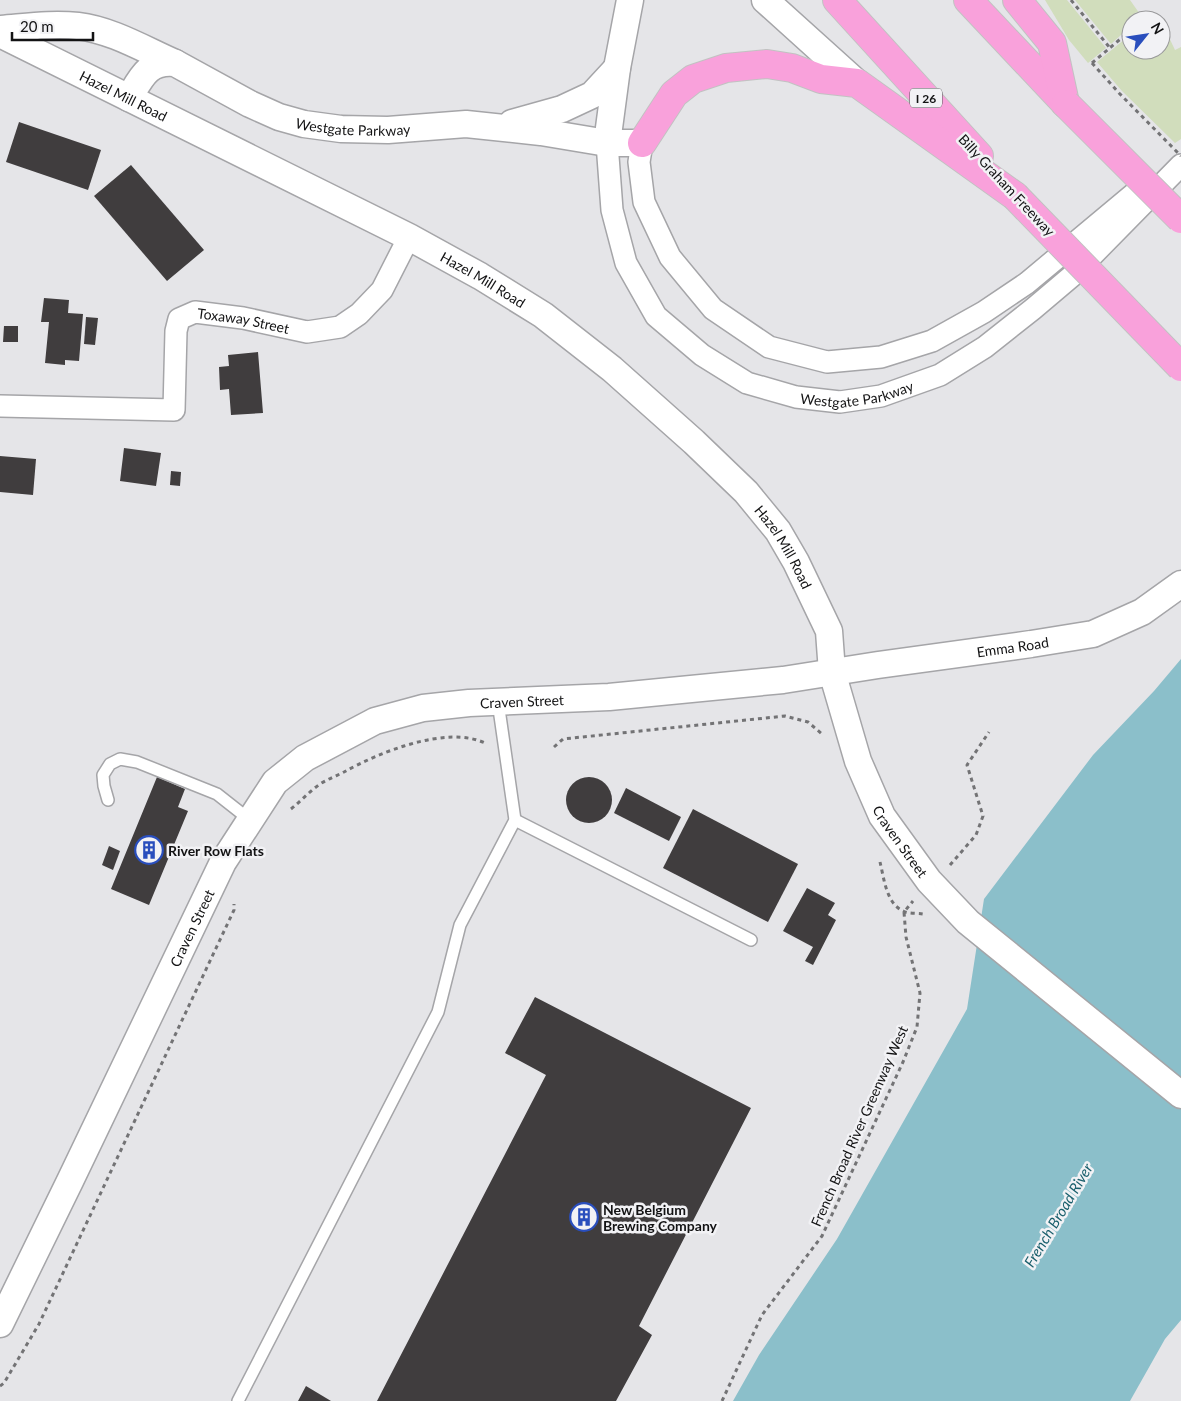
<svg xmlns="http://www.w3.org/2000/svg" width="1181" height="1401" font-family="Lato,sans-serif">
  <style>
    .green { fill: #d1ddbc }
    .water { fill: #8bbfca }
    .building { fill: #403d3e }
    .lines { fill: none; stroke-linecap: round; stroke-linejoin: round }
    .service-casing { stroke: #a5a5a8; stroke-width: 14 }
    .minor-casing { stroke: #a5a5a8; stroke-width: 24 }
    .tertiary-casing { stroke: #a5a5a8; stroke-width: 29 }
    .motorway-casing { stroke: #c2c2c2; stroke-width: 30 }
    .path { stroke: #737375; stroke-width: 3; stroke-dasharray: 4 4; stroke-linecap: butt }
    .service { stroke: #fff; stroke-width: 11 }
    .minor { stroke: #fff; stroke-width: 21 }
    .tertiary { stroke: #fff; stroke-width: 26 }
    .motorway { stroke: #f9a1db; stroke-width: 28 }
    .motorway-bridge-casing { stroke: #c2c2c2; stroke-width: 30; stroke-linecap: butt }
    .path-bridge { stroke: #737375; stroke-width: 3; stroke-dasharray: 4 4; stroke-linecap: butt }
    .motorway-bridge { stroke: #f9a1db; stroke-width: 28 }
    .labels { text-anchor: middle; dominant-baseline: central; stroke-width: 5; stroke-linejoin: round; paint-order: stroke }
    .shield { fill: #f2f2f5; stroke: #565658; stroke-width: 1 }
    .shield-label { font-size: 12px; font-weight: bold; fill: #131314 }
    .street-label { font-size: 14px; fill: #131314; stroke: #f2f2f5 }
    .poi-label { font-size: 14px; font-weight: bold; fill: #131314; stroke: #f2f2f5; text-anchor: start }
    .water-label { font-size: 15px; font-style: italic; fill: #195f6c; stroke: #f2f2f5 }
  </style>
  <rect width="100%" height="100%" fill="#e5e5e8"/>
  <g class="green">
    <path d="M1045 0H1067L1106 48 1088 63 1069 40Z"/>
    <path d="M1075 0H1130L1142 17 1138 20H1131V26L1111 44Z"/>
    <path d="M1165 29 1175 50 1181 47V139L1175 143 1122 91 1097 62 1131 34V50H1161V30Z"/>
  </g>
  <path class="water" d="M1181 659V1320L1165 1339 1130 1401H733L759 1355 837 1239 967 1009 984 899 1093 755 1154 691Z"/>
  <g class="building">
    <path d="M19 122 101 150 88 190 6 162Z"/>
    <path d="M131 165 204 250 167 281 94 196Z"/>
    <path d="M44 298 69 300 68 313 83 314 79 361 65 360V365L45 363 49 322H41Z"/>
    <path d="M86 317 98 318 95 345 84 344Z"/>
    <path d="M4 326H18V342H3Z"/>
    <path d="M258 352 263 413 231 415 229 389 220 390 219 367 229 366 228 355Z"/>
    <path d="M124 448 161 453 156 486 120 481Z"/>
    <path d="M0 456 36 459 33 495 0 492Z"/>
    <path d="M171 471 181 472 180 486 170 485Z"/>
    <circle cx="589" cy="800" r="23"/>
    <path d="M157 777 185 789 178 807 188 811 149 905 111 889Z"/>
    <path d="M626 788 681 817 669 841 614 813Z"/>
    <path d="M693 809 798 864 768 922 663 868Z"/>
    <path d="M109 846 120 851 113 870 102 865Z"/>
    <path d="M807 888 835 903 828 915 836 920 813 965 805 961 813 947 783 931Z"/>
    <path d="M535 997 751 1108 639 1326 652 1335 616 1401H377L546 1075 505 1053Z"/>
    <path d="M306 1386 331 1401H298Z"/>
  </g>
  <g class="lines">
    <defs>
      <g id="service">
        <path d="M108 800 104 786 103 775 110 764 120 759 137 762 217 794 250 820"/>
        <path d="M515 820 751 940"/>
        <path d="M238 1401 438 1012 460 925 515 820 498 702"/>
      </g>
      <g id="minor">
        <path id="s1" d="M607 143 612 210 626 263 656 316 702 355 747 383 796 397 840 402 881 396 940 375 985 347 1033 309 1072 276 1181 165"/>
        <path d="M642 143 639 162 644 202 670 257 713 309 769 347 827 362 881 357 932 341 984 312 1027 283 1142 187"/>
        <path id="s2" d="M0 406 174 410 176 331 179 319 195 312 243 318 307 332 340 327 359 314 382 290 409 237"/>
      </g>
      <g id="tertiary">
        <path d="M765 0 857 83"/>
        <path d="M0 29C26 27 52 23 78 26 112 30 145 50 175 63"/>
        <path id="s3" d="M0 34 409 237 480 276 543 315 612 369 694 442 746 492 778 531 796 562 829 631 832 672 858 761 882 816 929 881 968 922 1181 1095"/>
        <path id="s4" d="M129 98C141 78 148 60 175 63L250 104 279 117 304 124 341 129 388 130 466 124 541 132 607 143H642"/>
        <path d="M512 123 562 109 592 95 617 68"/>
        <path d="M607 143 617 68 630 0"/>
        <path id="s5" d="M0 1324 70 1181 223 862 275 782 305 758 375 721 423 708 469 703 609 697 783 680 878 665 1031 644 1093 634 1142 612 1181 584"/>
      </g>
      <g id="motorway">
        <path d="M837 0 979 156"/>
        <path d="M968 0 1066 104"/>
        <path d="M1017 0 1052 43 1065 103"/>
        <path d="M642 143 674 94 693 79 726 68 767 64 792 68 821 79 857 83 1015 196"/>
      </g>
    </defs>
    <use href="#service" class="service-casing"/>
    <use href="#minor" class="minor-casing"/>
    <use href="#tertiary" class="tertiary-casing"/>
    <use href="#motorway" class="motorway-casing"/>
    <g class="path">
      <path d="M1071 0 1110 48"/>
      <path d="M1144 20 1151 15"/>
      <path d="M1092 63 1131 30"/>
      <path d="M554 747 563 739 785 716 808 722 822 734"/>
      <path d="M291 809C301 801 310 791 320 784 328 779 336 776 344 772 380 752 446 725 485 743"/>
      <path d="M880 862C884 878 886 903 903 911 908 914 917 913 923 914"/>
      <path d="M950 865 976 835 983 816 967 765 989 732"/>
      <path d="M0 1386 4 1383 39 1324 234 910V904"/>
      <path d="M722 1401 762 1315 822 1236 903 1062 917 1027 920 993 906 937 904 912 913 901"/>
    </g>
    <use href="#service" class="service"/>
    <use href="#minor" class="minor"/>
    <use href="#tertiary" class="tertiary"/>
    <use href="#motorway" class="motorway"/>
    <defs>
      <g id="motorway-bridge">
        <path d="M1066 104 1181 219"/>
        <path d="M1015 196 1181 367"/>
      </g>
    </defs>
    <use href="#motorway-bridge" class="motorway-bridge-casing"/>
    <path class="path-bridge" d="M1092 63 1119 93 1181 156"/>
    <use href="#motorway-bridge" class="motorway-bridge"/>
  </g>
  <defs>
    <symbol id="building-ring" viewBox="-11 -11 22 22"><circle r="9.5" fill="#f2f2f5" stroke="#294ebd" stroke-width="1.5"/><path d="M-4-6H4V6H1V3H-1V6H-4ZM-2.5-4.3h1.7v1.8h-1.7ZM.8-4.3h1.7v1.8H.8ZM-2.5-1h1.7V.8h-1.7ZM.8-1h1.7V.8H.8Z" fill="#294ebd"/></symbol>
  </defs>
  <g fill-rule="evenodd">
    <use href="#building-ring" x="133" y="834" width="32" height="32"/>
    <use href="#building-ring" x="568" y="1201" width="32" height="32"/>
  </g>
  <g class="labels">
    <rect class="shield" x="910" y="88.5" width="32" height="19" rx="4"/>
    <g class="shield-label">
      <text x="926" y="98">I 26</text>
    </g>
    <g class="street-label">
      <text stroke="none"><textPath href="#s3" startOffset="138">Hazel Mill Road</textPath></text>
      <text stroke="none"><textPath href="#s4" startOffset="255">Westgate Parkway</textPath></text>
      <text transform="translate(1007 185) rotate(47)">Billy Graham Freeway</text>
      <text stroke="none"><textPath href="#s3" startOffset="542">Hazel Mill Road</textPath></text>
      <text stroke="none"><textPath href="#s2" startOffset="332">Toxaway Street</textPath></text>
      <text stroke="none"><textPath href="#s1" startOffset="409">Westgate Parkway</textPath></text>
      <text stroke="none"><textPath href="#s3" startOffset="948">Hazel Mill Road</textPath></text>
      <text stroke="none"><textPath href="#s5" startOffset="1369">Emma Road</textPath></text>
      <text stroke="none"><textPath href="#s5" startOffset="875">Craven Street</textPath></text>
      <text stroke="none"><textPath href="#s3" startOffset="1269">Craven Street</textPath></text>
      <text stroke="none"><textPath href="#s5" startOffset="440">Craven Street</textPath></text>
      <text transform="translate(859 1126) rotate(-66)">French Broad River Greenway West</text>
    </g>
    <g class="poi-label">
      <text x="168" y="850">River Row Flats</text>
      <text x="603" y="1209">New Belgium<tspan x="603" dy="16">Brewing Company</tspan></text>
    </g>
    <g class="water-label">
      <text transform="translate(1058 1215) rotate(-59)">French Broad River</text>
    </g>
  </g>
  <g transform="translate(1146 35) rotate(60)"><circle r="24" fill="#f2f2f5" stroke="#99999b"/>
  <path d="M0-4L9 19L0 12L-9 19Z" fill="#294ebd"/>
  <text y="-8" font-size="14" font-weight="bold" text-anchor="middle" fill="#131314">N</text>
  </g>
  <path d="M12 32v8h81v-8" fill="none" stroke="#131314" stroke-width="2.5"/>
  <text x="20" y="32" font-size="15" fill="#131314" stroke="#f2f2f5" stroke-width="4" paint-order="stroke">20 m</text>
</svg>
